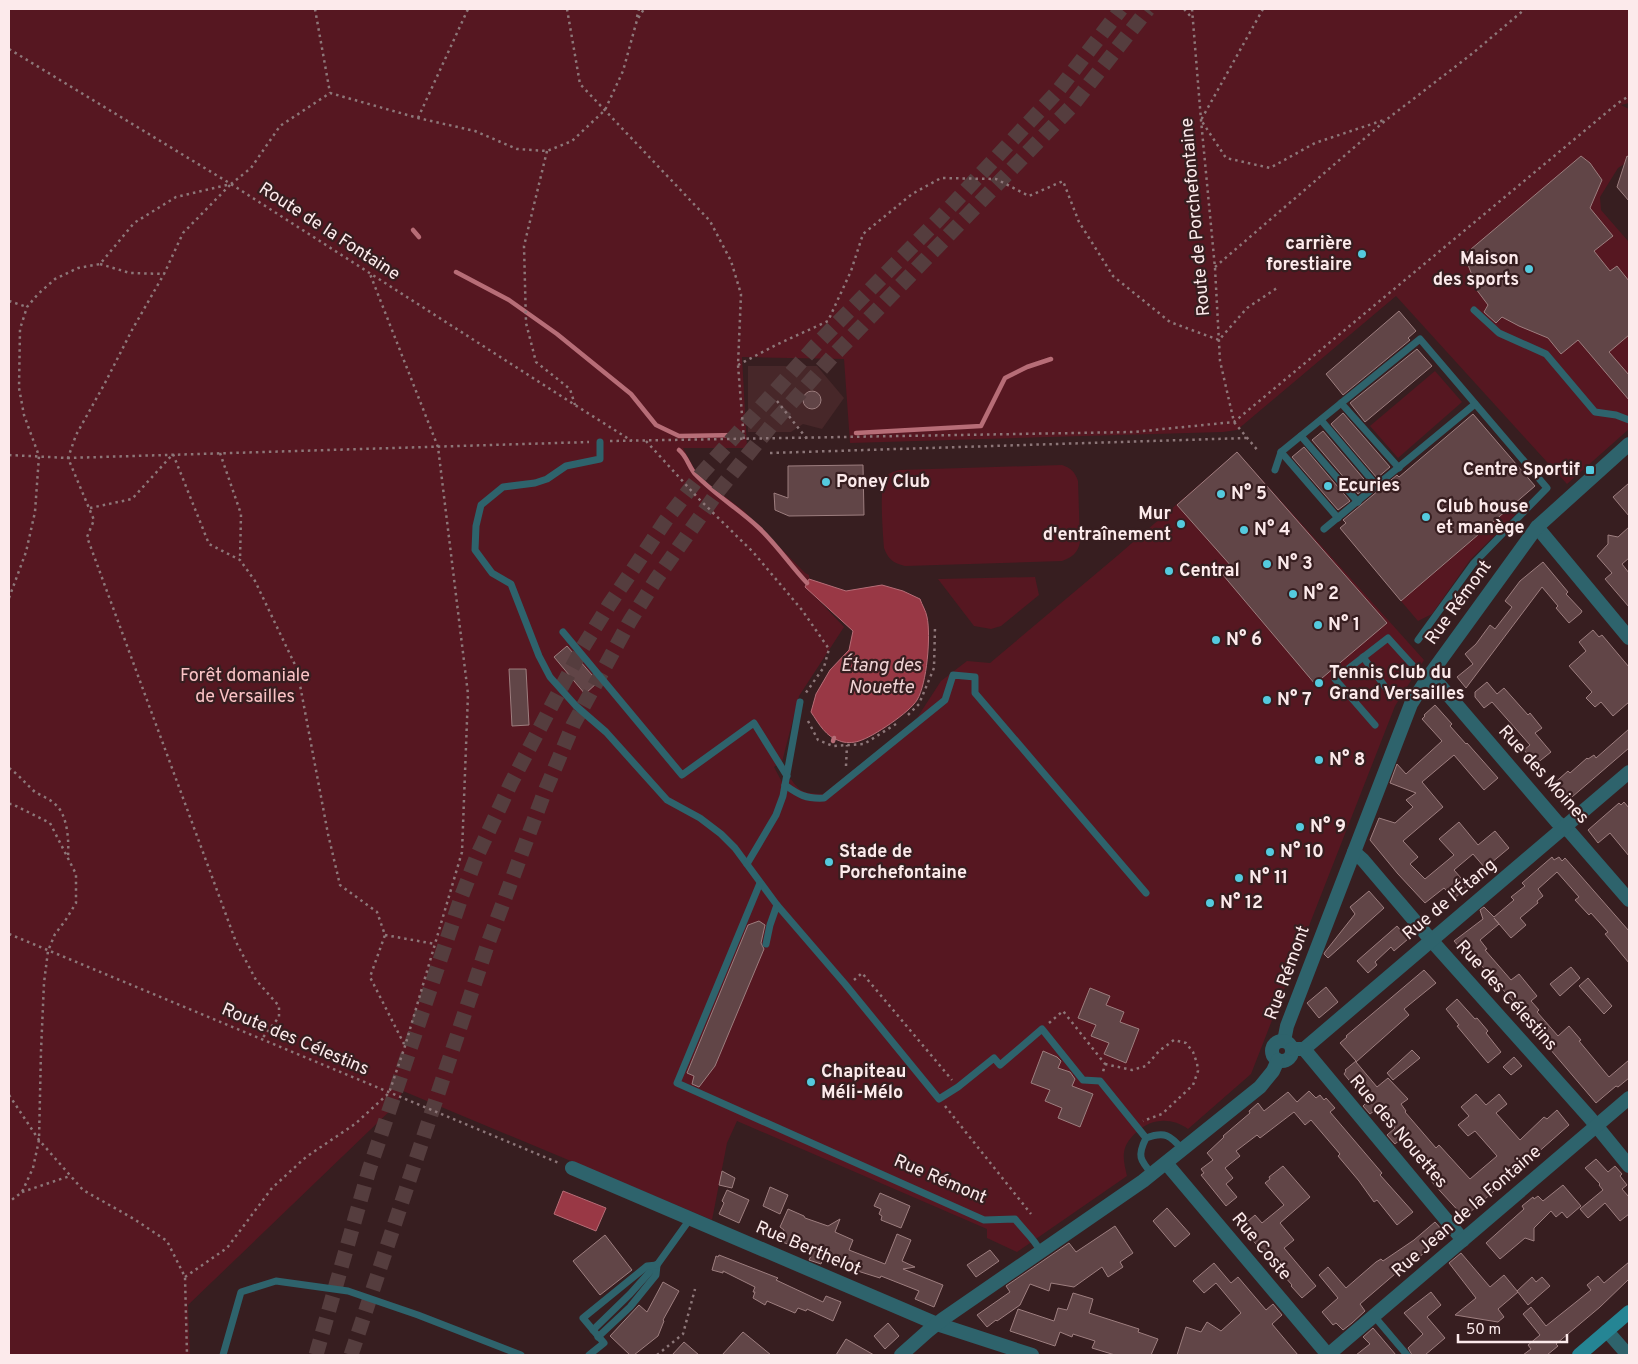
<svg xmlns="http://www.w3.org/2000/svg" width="1638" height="1364" font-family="Overpass,sans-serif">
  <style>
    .built { fill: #472729 }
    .green { fill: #561721 }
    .water { fill: #993845; stroke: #b76d77 }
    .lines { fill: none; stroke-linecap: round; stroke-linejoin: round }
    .stream { stroke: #b76d77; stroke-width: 4.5 }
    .building { fill: #614547; stroke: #9d7e7f }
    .motorway-tunnel { stroke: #553d3e; stroke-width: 15; stroke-dasharray: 15 8; stroke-linecap: butt }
    .path { stroke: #8d7779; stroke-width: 2.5; stroke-dasharray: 2.5 4; stroke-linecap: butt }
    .service { stroke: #2e636c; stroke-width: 7 }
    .minor { stroke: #2e636c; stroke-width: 14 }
    .secondary { stroke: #258594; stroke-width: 14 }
    .poi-dot { fill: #54cade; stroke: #371e20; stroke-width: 2 }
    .labels { text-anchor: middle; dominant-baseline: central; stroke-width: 4.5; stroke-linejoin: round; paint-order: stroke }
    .street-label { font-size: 18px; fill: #fceaeb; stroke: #371e20 }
    .poi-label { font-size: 18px; font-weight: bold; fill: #fceaeb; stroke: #371e20; text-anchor: start }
    .park-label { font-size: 18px; fill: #fac3c5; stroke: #371e20 }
    .water-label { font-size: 19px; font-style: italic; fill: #efd3d4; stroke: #371e20 }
  </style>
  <rect width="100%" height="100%" fill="#371e20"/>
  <path class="built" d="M748 366H817L844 398 822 429 803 424 791 432H748Z"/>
  <g class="green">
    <path d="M9 9H1629V103L1621 105 1629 109V161L1618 168 1600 197 1601 210 1628 241H1629V429L1567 484 1396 296 1237 430 1223 432 850 443 844 359 742 357 747 448H683L699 477 744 511 805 573 809 575V579L806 587 844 627 799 696 782 762 774 767 783 784 791 779C801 794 806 793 823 794L915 721 941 681 967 661 990 663 1117 556 1237 452 1424 660 1395 706 1251 1074 1188 1129C1172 1117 1151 1118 1137 1132 1132 1136 1127 1142 1125 1148 1122 1157 1125 1167 1127 1176L1017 1252 987 1238V1229L737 1121 727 1143 712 1220 403 1091 395 1106 188 1305 190 1355H9Z"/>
    <path d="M1435 371 1462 402 1398 458 1370 426Z"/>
    <path d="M1062 465C1071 468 1075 472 1078 481L1080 542C1078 553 1072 557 1062 561L905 566C893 563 888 559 884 548 883 534 879 487 885 478 888 473 893 472 899 470Z"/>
    <path d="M1512 506 1518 512 1470 560 1432 614 1418 621 1401 601Z"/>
    <path d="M1035 577 1039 595 1001 626 991 629 974 626 938 579Z"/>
  </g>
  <g class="water">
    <path d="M809 579 846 591 882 585 903 591 920 599C922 605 926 611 927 617 931 635 927 684 917 700 910 712 873 737 859 741 854 743 844 743 840 741 826 737 819 724 811 712L816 694 830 670 849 650 853 631 805 587Z"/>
    <path d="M563 1191 606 1208 596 1231 554 1214Z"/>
  </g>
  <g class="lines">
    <g class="stream">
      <path d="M413 230 419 237"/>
      <path d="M456 272 509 300 557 334 631 394 656 425 679 436 738 435"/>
      <path d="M856 433 981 426 1005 378 1027 367 1051 359"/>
      <path d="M679 450C687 456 689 468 696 475 715 495 739 509 759 528 777 545 790 565 807 583"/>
      <path d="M833 741 834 738"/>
    </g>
  </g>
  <g class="building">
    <path d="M1581 156 1590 163 1602 180 1590 208 1613 236 1594 251 1610 271 1617 266 1629 281V335L1609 352 1629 375V400L1578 340 1561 354 1548 338 1519 326 1502 317 1496 323 1484 312 1488 305 1476 289V285L1464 255Z"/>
    <path d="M1627 156 1629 157V201L1617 187Z"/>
    <path d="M1399 311 1416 331 1408 338 1410 340 1343 395 1326 374Z"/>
    <path d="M1417 349 1432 366 1365 422 1350 403Z"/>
    <circle cx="812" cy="400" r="9"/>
    <path d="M1343 413 1390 467 1377 478 1331 424Z"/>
    <path d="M1473 414 1535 486 1401 601 1340 528 1346 523 1343 520 1397 475 1399 477Z"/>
    <path d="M1323 431 1369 485 1358 494 1312 440Z"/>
    <path d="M1304 447 1350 501 1338 510 1292 457Z"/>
    <path d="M1237 452 1387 623 1315 684 1223 575 1232 567 1177 505Z"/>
    <path d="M863 465 864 515 789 516 775 510 774 493 788 498V466Z"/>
    <path d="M1629 483V516L1613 497Z"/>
    <path d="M1629 527V558L1622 564 1629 573V607L1605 579 1612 573 1597 556 1608 544V535L1618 537Z"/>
    <path d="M1543 562 1568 592 1566 594 1582 611 1581 613 1569 623 1556 608 1558 606 1542 587 1466 688 1457 677 1473 664 1465 654 1476 644 1490 625 1495 629 1512 607 1505 601 1520 581Z"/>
    <path d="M1593 630 1599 637 1602 635 1629 667V702L1613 716 1601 702 1595 707 1586 698 1592 692 1569 666 1586 651 1579 642Z"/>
    <path d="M567 646 598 682 585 694 554 657Z"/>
    <path d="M509 669H526L529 725 512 726Z"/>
    <path d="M1487 682 1497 694 1504 688 1528 715 1530 713 1542 728 1535 733 1551 752 1536 764 1524 750 1530 745 1492 702 1484 708 1475 697V692Z"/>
    <path d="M1435 705 1452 724 1450 726 1466 744 1467 743 1498 778 1484 790 1454 755 1422 782 1443 807 1403 841 1418 857 1410 864 1425 879 1454 855 1439 839 1459 822 1478 845 1495 831 1509 848 1485 868 1473 854 1454 870 1468 886 1454 899 1444 888 1425 903 1398 874 1370 840 1379 818 1395 823 1413 807 1406 800 1416 793 1390 783 1397 764 1406 774 1442 741 1422 719 1425 716 1424 715Z"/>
    <path d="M1629 729V748L1565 803 1551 786 1568 771 1570 773 1587 758 1588 759 1594 755 1596 758Z"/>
    <path d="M1624 802 1629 808V856L1610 833 1598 843 1588 830 1619 803 1621 805Z"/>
    <path d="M1552 857 1554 860 1559 857 1562 861 1565 858 1629 931V963L1605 934 1608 932 1591 913 1589 915 1575 900 1579 897 1557 872 1538 889 1543 896 1537 901 1538 903 1520 918 1526 925 1511 938 1494 918 1499 924 1480 940 1487 949 1485 950 1511 980 1519 974 1537 996 1531 1001 1539 1010 1537 1012 1558 1036 1569 1026 1581 1040 1579 1041 1609 1077 1629 1060V1078L1618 1087 1616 1086 1596 1103 1544 1042 1542 1043 1532 1031 1533 1030 1516 1010 1519 1008 1498 984 1494 988 1483 975 1487 972 1470 952 1466 955 1454 941 1483 919 1480 910 1484 907 1494 917 1514 900 1511 897 1525 886 1522 883Z"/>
    <path d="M1369 891 1384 908 1328 958 1324 954 1325 952 1355 914 1350 907Z"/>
    <path d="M759 921 765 925 761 943 764 949 715 1066 699 1087 692 1084 694 1076 687 1073 748 925Z"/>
    <path d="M1397 926 1408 939 1394 951 1391 947 1375 962 1377 965 1368 973 1357 961Z"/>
    <path d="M1571 967 1580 978 1560 996 1550 984Z"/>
    <path d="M1424 970 1436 983 1404 1009 1409 1015 1356 1062 1377 1087 1388 1078 1408 1099 1401 1104 1406 1111 1405 1112 1436 1148 1439 1145 1470 1179 1497 1156 1475 1131 1468 1136 1458 1125 1469 1116 1461 1107 1476 1094 1486 1105 1499 1094 1507 1104 1496 1113 1520 1140 1544 1117 1547 1119 1557 1110 1569 1125 1468 1214 1467 1213 1463 1216 1431 1181 1435 1178 1412 1150 1411 1151 1401 1139 1395 1144 1387 1135 1395 1128 1378 1108 1370 1114 1363 1106 1367 1102 1344 1074 1346 1071 1345 1070 1356 1061 1340 1043 1347 1037 1346 1036Z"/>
    <path d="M1588 978 1612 1006 1604 1014 1579 986Z"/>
    <path d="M1326 987 1338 1002 1319 1018 1307 1003Z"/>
    <path d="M1090 988 1110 996 1106 1005 1124 1012 1120 1022 1139 1029 1126 1063 1104 1054 1109 1043 1091 1036 1096 1025 1078 1018Z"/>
    <path d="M1457 999 1475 1019 1477 1018 1488 1031 1486 1033 1501 1052 1488 1063 1457 1026 1459 1025 1446 1009Z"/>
    <path d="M1412 1050 1420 1058 1393 1080 1387 1073Z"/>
    <path d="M1043 1051 1057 1057 1061 1061 1058 1068 1070 1072 1075 1079 1072 1086 1093 1094 1080 1127 1058 1118 1062 1108 1045 1101 1050 1090 1031 1083Z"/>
    <path d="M1514 1057 1522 1066 1511 1075 1503 1067Z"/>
    <path d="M1309 1091 1316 1098 1320 1095 1324 1100 1326 1098 1335 1108 1330 1112 1382 1173 1380 1175 1413 1212 1397 1225 1377 1200 1374 1202 1359 1181 1338 1156 1340 1154 1311 1120 1305 1125 1294 1112 1260 1138 1257 1135 1236 1151 1240 1156 1225 1168 1233 1178 1226 1184 1237 1197 1226 1206 1201 1175 1204 1173 1201 1169 1213 1160 1207 1153 1224 1137 1223 1136 1250 1113 1249 1111 1258 1103 1264 1111 1288 1092 1297 1102Z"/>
    <path d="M1596 1159 1608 1172 1615 1166 1622 1174 1620 1176 1627 1185 1622 1189 1629 1197V1214L1620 1221 1605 1203 1588 1218 1580 1209 1603 1190 1599 1185 1600 1184 1585 1168Z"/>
    <path d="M1283 1166 1310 1197 1280 1223 1294 1240 1284 1248 1316 1286 1302 1298 1291 1286 1292 1285 1241 1227 1255 1215 1262 1223 1284 1205 1265 1183 1270 1179 1269 1177Z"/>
    <path d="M722 1171 735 1178 732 1188 719 1185Z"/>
    <path d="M1563 1185 1581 1206 1567 1218 1562 1212 1556 1217 1551 1211 1534 1228V1241L1525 1238 1500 1259 1486 1243 1524 1209 1522 1206 1533 1197 1534 1199 1538 1196 1543 1201Z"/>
    <path d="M770 1187 788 1195 780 1214 763 1206Z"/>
    <path d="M727 1190 749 1200 739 1223 719 1214 724 1203 722 1201Z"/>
    <path d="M880 1193 910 1206 901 1228 881 1220 882 1216 879 1214 881 1209 874 1206Z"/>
    <path d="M1167 1208 1190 1234 1175 1247 1153 1221Z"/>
    <path d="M788 1209 804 1216 805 1218 828 1226 840 1219 835 1232 853 1240 849 1250 885 1264 897 1234 911 1240 902 1261 915 1267 903 1269 943 1285 934 1307 915 1299 919 1291 881 1276 880 1278 835 1264 823 1258 821 1264 809 1260 812 1254 780 1241 784 1230 780 1227Z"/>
    <path d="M1435 1222 1444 1232 1434 1240 1436 1243 1418 1258 1416 1256 1360 1304 1365 1311 1352 1323 1343 1330 1336 1323 1333 1325 1322 1312 1338 1298 1319 1275 1328 1267 1346 1288 1376 1262 1381 1259 1383 1261 1414 1240Z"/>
    <path d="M1115 1226 1133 1253 1120 1262 1123 1267 1108 1277 1102 1267 1074 1287 1051 1283 1049 1291 1030 1284 1020 1305 997 1321 996 1320 987 1327 977 1315 1010 1292 1006 1286 1069 1243 1076 1252Z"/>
    <path d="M605 1235 632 1270 600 1295 573 1261Z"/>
    <path d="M990 1250 999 1261 976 1277 967 1265Z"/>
    <path d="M1461 1253 1490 1287 1504 1275 1518 1292 1498 1309 1504 1317 1498 1322 1455 1315 1476 1298 1449 1263Z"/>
    <path d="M719 1255 778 1278 776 1280 823 1302 826 1296 841 1302 833 1321 807 1309 806 1311 798 1308 795 1313 767 1301 765 1305 753 1298 755 1292H753L755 1287 723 1271V1273L712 1270 716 1256 718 1257Z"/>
    <path d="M1629 1262V1279L1600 1307 1556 1344 1558 1346 1547 1355H1523L1531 1349 1528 1345 1540 1335 1523 1314 1531 1307 1546 1326 1591 1290 1587 1285 1598 1276 1604 1283Z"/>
    <path d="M1214 1263 1231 1283 1238 1277 1266 1310 1273 1304 1282 1315 1272 1324 1298 1355H1177L1186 1327 1201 1332 1207 1322 1221 1331 1241 1313 1216 1283 1204 1293 1193 1281Z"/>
    <path d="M1532 1277 1536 1282 1542 1277 1550 1286 1528 1305 1517 1291Z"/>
    <path d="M663 1282 679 1291 663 1320 664 1321 658 1336 634 1355H630L610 1336 639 1305 647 1312Z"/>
    <path d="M1431 1292 1441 1305 1427 1317 1445 1338 1425 1355H1412L1408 1348 1423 1334 1404 1313Z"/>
    <path d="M1073 1293 1093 1299 1089 1313 1139 1329 1138 1332 1158 1339 1151 1355H1115L1092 1348 1095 1341 1073 1334 1072 1337 1060 1332 1055 1346 1010 1331 1018 1309 1054 1321 1058 1308 1067 1310Z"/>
    <path d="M888 1323 899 1336 885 1349 874 1336Z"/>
    <path d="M1373 1328 1396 1355H1356L1370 1344 1363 1337Z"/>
    <path d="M743 1332 771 1355H722Z"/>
    <path d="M846 1339 874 1355H836Z"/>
    <path d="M684 1342 699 1355H672Z"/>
  </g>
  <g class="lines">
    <g class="motorway-tunnel">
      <path d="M316 1355 369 1170 462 895 477 856 511 783 553 703 583 647 609 605 666 520 703 472 815 346 938 220 1057 92 1121 9"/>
      <path d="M351 1355 487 946 543 796 573 725 630 621 657 578 719 490 775 421 832 357 1071 107 1148 9"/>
    </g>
    <g class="path">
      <path d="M315 9 330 93"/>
      <path d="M567 9 580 84 710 221 731 261 741 294 738 365 744 440"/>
      <path d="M1184 9 1192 18"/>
      <path d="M1192 9 1201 120 1215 268 1220 361 1234 422 1259 452"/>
      <path d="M1263 9 1201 120 1226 158 1270 168 1315 143 1384 120"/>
      <path d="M637 17 639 9"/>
      <path d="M9 49 231 184 575 405 632 441"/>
      <path d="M418 118 468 9"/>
      <path d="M547 151 524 246 526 323 536 362 570 389 575 405"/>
      <path d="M230 185 183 233 164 274 132 330 105 383 76 435 68 458 94 520 87 537 236 942 256 980 279 1006V1017L261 1040"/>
      <path d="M100 264 130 273 164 274"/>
      <path d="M1215 267 1386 120 1473 53 1525 9"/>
      <path d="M9 301 27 307"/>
      <path d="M738 365 776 345 828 321 851 271 863 234 912 194 941 178 996 179 1029 196 1063 181 1079 222 1113 276 1170 322 1219 340 1247 308 1277 288"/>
      <path d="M777 401 807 439"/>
      <path d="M610 441 1133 432 1234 422 1618 103 1629 96"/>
      <path d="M646 441 698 498 753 552 802 610 829 649 824 667 805 694"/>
      <path d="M220 453 241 514 240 560"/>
      <path d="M770 453 1247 438"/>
      <path d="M9 455 68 458 589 442"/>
      <path d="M90 508 132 499 173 454 209 544 240 560 255 581 297 669 328 834 340 885 377 912 385 935 370 977 404 1044"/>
      <path d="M9 598 26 552 35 512 39 456 24 415 19 388 20 329 27 307 38 294 55 279 78 268 100 264 134 223 176 197 231 184 251 168 280 126 330 93 418 118 475 131 517 149 547 151 572 141 605 110 623 71 637 20 644 9"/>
      <path d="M908 715 919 704 934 668 935 627"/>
      <path d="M808 721 818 740 833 746 864 744 896 724"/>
      <path d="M846 766 847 745"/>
      <path d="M9 768C19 775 26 784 35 792 42 796 50 799 56 805 68 816 69 842 68 857"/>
      <path d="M9 804H12L50 823 76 874V903L65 921 55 934 48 951 44 983 41 1051 39 1140 33 1168 22 1192 9 1202"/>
      <path d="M9 934 559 1163"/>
      <path d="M385 935 435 944"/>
      <path d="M854 980 862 973 952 1080"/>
      <path d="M1049 1023 1063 1011 1105 1064 1103 1072"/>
      <path d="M1105 1064 1132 1070 1146 1066 1159 1051 1174 1040 1186 1043 1193 1052 1197 1063 1198 1071 1193 1085 1162 1114 1143 1121"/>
      <path d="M9 1095 39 1140 83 1190 134 1219 167 1241 185 1277 187 1355"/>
      <path d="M945 1106 1031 1214"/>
      <path d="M22 1192 70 1176"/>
      <path d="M185 1277 227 1248 272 1188 306 1157 355 1124 389 1093 405 1046 462 852 468 694 438 447 370 274"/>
      <path d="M657 1355 683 1334 695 1289"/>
    </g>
    <g class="service">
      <path d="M1474 310 1499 333 1546 354 1595 412 1616 415 1629 420"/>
      <path d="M1341 403 1399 468"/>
      <path d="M1321 420 1377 486"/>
      <path d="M1301 436 1358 502"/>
      <path d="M600 442V459L566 466 547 479 535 483 503 487 481 505 476 526 475 550 492 573 511 584 539 656 550 677 576 706 606 732 667 800 700 818 721 834 735 848 777 905"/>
      <path d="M1281 452 1338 518"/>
      <path d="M1275 470 1281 452 1420 339 1547 488 1473 564 1418 640"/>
      <path d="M1324 529 1475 404"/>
      <path d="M563 632 682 775 754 723 787 776"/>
      <path d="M1363 657 1392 696"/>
      <path d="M1375 725 1335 679 1388 638 1426 680"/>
      <path d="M785 785C799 795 806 799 824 798L945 700 953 675 975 677V693L1146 893"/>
      <path d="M747 864 776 815 783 796 800 702"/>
      <path d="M760 883 677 1083 984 1220 1015 1219C1025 1232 1033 1237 1041 1252"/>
      <path d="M766 944 770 925 777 905 845 984 939 1099 958 1087 994 1058 1000 1065 1042 1029 1083 1080 1100 1081 1146 1138"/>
      <path d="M1152 1174C1140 1160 1137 1156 1146 1138 1165 1131 1170 1135 1183 1150"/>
      <path d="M1374 1316 1407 1355"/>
      <path d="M593 1330 630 1294 656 1265"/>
      <path d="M598 1337 630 1307 656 1275 657 1265 690 1219"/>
      <path d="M223 1355 241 1292 276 1281 348 1291 418 1315 521 1355"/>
      <path d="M589 1355 604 1343 583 1318 647 1266 657 1265"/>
    </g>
    <g class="minor">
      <path d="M1537 527 1629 638"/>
      <path d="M1429 676 1438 683 1557 822 1570 832 1629 900"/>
      <path d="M1354 852 1363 860 1431 940 1590 1118 1629 1166"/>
      <path d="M1284 1041 1287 1026 1411 704 1429 676 1537 527 1629 444"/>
      <circle cx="1282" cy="1051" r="10"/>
      <path d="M1292 1049H1304L1629 772"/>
      <path d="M1304 1049 1463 1240"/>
      <path d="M1166 1163 1328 1355"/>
      <path d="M572 1168 937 1324 1032 1355"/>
      <path d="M1607 1331 1628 1355"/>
      <path d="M901 1355 928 1331 943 1319 1143 1181 1260 1087 1273 1071 1278 1060"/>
      <path d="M1328 1355 1629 1098"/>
    </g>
    <path class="secondary" d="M1579 1355 1629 1312"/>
  </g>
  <g class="poi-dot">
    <circle cx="1362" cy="254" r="5"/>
    <circle cx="1529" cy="269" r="5"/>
    <rect x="1585" y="465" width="10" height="10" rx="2.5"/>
    <circle cx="826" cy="482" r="5"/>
    <circle cx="1328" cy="486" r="5"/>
    <circle cx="1221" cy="494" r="5"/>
    <circle cx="1426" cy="517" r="5"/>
    <circle cx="1181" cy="524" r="5"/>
    <circle cx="1244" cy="530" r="5"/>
    <circle cx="1267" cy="564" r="5"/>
    <circle cx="1169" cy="571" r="5"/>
    <circle cx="1293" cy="594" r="5"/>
    <circle cx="1318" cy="625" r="5"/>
    <circle cx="1216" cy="640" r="5"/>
    <circle cx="1319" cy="683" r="5"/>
    <circle cx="1267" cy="700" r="5"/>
    <circle cx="1319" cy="760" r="5"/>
    <circle cx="1300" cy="827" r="5"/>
    <circle cx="1270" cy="852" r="5"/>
    <circle cx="829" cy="862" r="5"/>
    <circle cx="1239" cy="878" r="5"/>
    <circle cx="1210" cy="903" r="5"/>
    <circle cx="811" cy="1082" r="5"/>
  </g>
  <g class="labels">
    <g class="street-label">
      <text transform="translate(1196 217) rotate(-95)">Route de Porchefontaine</text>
      <text transform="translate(329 232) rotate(33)">Route de la Fontaine</text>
      <text transform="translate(1459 603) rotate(-54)">Rue Rémont</text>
      <text transform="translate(1543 775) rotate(48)">Rue des Moines</text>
      <text transform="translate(1450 900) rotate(-40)">Rue de l'Étang</text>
      <text transform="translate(1288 973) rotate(-70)">Rue Rémont</text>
      <text transform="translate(1506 996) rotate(48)">Rue des Célestins</text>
      <text transform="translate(295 1040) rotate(23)">Route des Célestins</text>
      <text transform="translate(1398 1132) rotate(50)">Rue des Nouettes</text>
      <text transform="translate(940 1180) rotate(23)">Rue Rémont</text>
      <text transform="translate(1467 1212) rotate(-41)">Rue Jean de la Fontaine</text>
      <text transform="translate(1261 1247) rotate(50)">Rue Coste</text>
      <text transform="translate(808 1249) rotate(23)">Rue Berthelot</text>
    </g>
    <g class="poi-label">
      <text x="1352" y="244" text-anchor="end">carrière<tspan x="1352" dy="21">forestiaire</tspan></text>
      <text x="1519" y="259" text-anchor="end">Maison<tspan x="1519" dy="21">des sports</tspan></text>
      <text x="1580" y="470" text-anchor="end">Centre Sportif</text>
      <text x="836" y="482">Poney Club</text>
      <text x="1338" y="486">Ecuries</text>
      <text x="1231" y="494">N° 5</text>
      <text x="1436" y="507">Club house<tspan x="1436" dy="21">et manège</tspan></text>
      <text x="1171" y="514" text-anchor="end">Mur<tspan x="1171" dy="21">d'entraînement</tspan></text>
      <text x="1254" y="530">N° 4</text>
      <text x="1277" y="564">N° 3</text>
      <text x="1179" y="571">Central</text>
      <text x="1303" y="594">N° 2</text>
      <text x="1328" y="625">N° 1</text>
      <text x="1226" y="640">N° 6</text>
      <text x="1329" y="673">Tennis Club du<tspan x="1329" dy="21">Grand Versailles</tspan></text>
      <text x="1277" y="700">N° 7</text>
      <text x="1329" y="760">N° 8</text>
      <text x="1310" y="827">N° 9</text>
      <text x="839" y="852">Stade de<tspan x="839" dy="21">Porchefontaine</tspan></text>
      <text x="1280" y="852">N° 10</text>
      <text x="1249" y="878">N° 11</text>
      <text x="1220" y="903">N° 12</text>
      <text x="821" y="1072">Chapiteau<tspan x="821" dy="21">Méli-Mélo</tspan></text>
    </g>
    <g class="park-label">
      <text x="245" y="676">Forêt domaniale<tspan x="245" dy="21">de Versailles</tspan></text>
    </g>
    <g class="water-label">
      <text x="881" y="666">Étang des<tspan x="881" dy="22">Nouette</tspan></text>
    </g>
  </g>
  <rect width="1638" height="1364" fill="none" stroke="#fceaeb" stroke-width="20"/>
  <path d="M1458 1334v8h109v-8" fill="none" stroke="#fceaeb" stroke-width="2.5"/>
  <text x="1466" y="1334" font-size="15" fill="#fceaeb" stroke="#371e20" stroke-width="4" paint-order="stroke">50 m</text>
</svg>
